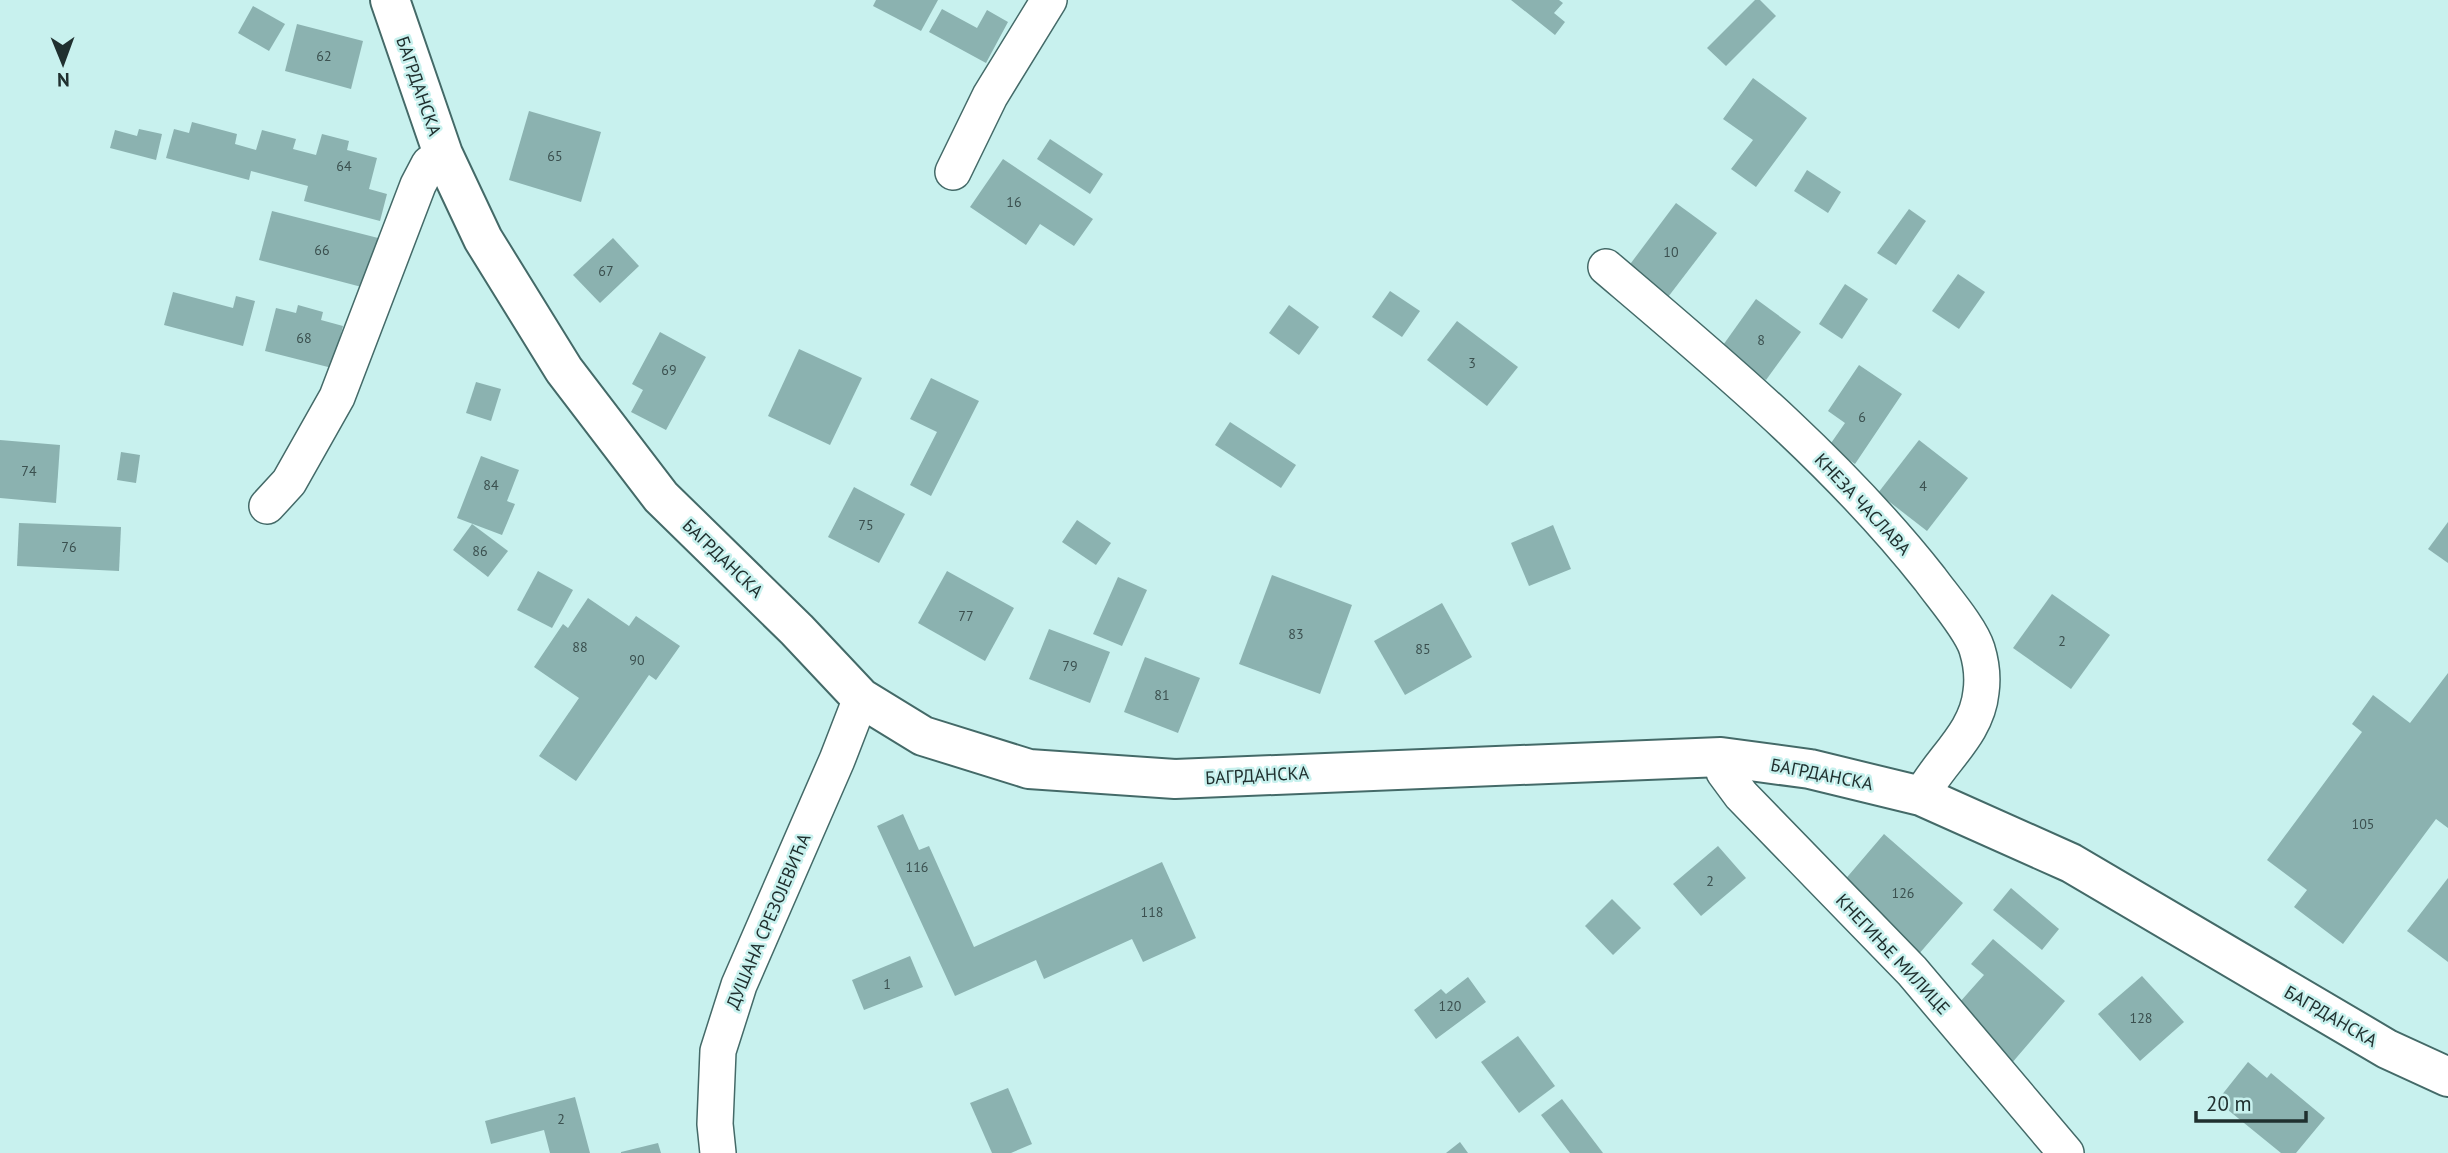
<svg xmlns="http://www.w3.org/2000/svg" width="2448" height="1153" font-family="'PT Sans',sans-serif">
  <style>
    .building { fill: #8bb2b0 }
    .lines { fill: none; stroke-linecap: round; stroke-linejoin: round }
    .street-casing { stroke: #446a68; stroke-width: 38 }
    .secondary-casing { stroke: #446a68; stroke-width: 42 }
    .street { stroke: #fff; stroke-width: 35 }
    .secondary { stroke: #fff; stroke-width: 38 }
    .labels { text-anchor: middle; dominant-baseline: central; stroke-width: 5; stroke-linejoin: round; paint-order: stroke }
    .number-label { font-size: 14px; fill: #3b504f }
    .street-label { font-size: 18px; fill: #20302f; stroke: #c8f1ee }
  </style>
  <rect width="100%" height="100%" fill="#c8f1ee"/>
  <g class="building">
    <path d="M876 0H938L921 31 873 6Z"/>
    <path d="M1511 0H1559L1563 3 1554 13 1565 22 1555 35Z"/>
    <path d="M1755 0H1760L1776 16 1726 66 1707 48Z"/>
    <path d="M253 6 285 24 269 51 238 33Z"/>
    <path d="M942 9 977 28 987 10 1008 22 986 63 929 32Z"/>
    <path d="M297 24 363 41 351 89 285 71Z"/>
    <path d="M1753 78 1807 118 1756 187 1731 169 1753 140 1723 119Z"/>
    <path d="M529 111 601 132 581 202 509 180Z"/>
    <path d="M192 122 237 134 235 144 256 150 262 130 296 139 293 149 316 155 322 134 349 141 347 150 377 158 369 189 387 194 380 221 304 201 308 186 251 171 249 180 166 158 174 129 189 133Z"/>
    <path d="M139 129 162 134 156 160 110 148 115 130 137 136Z"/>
    <path d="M1050 139 1103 174 1090 194 1037 159Z"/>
    <path d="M1003 159 1093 219 1074 246 1040 224 1026 245 970 207Z"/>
    <path d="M1807 170 1841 192 1828 213 1794 191Z"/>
    <path d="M1676 203 1717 233 1665 301 1625 271Z"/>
    <path d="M1909 209 1926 221 1896 265 1877 253Z"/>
    <path d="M272 211 386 240 373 290 259 260Z"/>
    <path d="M613 238 639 266 600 303 573 275Z"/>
    <path d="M1958 274 1985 292 1959 329 1932 311Z"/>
    <path d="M1845 284 1868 299 1842 339 1819 324Z"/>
    <path d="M1390 291 1420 311 1402 337 1372 317Z"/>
    <path d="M173 292 233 308 236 296 255 301 243 346 164 325Z"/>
    <path d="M1756 299 1801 332 1766 380 1721 348Z"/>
    <path d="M298 305 323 312 321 320 343 326 332 368 265 351 276 308 296 313Z"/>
    <path d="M1289 305 1319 327 1299 355 1269 333Z"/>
    <path d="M1457 321 1518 367 1487 406 1427 360Z"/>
    <path d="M660 332 706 357 666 430 631 412 643 390 632 384Z"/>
    <path d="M799 349 862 378 830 445 768 416Z"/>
    <path d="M1859 365 1902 394 1855 464 1829 446 1845 423 1828 411Z"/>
    <path d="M931 378 979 401 931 496 910 485 937 432 910 419Z"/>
    <path d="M476 382 501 389 491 421 466 413Z"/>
    <path d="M1230 422 1296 465 1281 488 1215 445Z"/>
    <path d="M0 440 60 445 56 503 0 498Z"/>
    <path d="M1919 440 1968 478 1927 531 1878 493Z"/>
    <path d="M121 452 140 455 136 483 117 480Z"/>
    <path d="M481 456 519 470 507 501 515 504 502 535 457 518Z"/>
    <path d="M854 487 905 514 879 563 828 537Z"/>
    <path d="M1077 520 1111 543 1096 565 1062 542Z"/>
    <path d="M2448 522V563L2428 549Z"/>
    <path d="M19 523 121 527 119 571 17 566Z"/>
    <path d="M472 524 508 551 488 577 453 550Z"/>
    <path d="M1553 525 1571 569 1529 586 1511 543Z"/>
    <path d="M538 571 573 590 552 628 517 610Z"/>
    <path d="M947 571 1014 608 985 661 918 623Z"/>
    <path d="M1272 575 1352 605 1320 694 1239 664Z"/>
    <path d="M1118 577 1147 590 1122 646 1093 634Z"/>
    <path d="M2052 594 2110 635 2071 689 2013 648Z"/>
    <path d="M588 598 629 626 636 616 680 646 656 680 649 675 576 781 539 756 579 698 534 667 563 624 568 628Z"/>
    <path d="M1442 603 1472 657 1405 695 1374 641Z"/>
    <path d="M1049 629 1110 652 1090 703 1029 679Z"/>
    <path d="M1145 657 1200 678 1178 733 1124 712Z"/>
    <path d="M2448 673V828L2436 819 2343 944 2294 907 2307 890 2267 860 2362 732 2352 724 2373 695 2410 723Z"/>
    <path d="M903 814 919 850 929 846 974 947 1162 862 1196 938 1143 962 1132 939 1044 979 1036 960 955 996 877 826Z"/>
    <path d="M1884 834 1963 903 1918 955 1887 928 1891 924 1843 882Z"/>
    <path d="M1718 846 1746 878 1701 916 1673 884Z"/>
    <path d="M2448 878V962L2407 931Z"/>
    <path d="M2011 888 2059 929 2042 950 1993 910Z"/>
    <path d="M1612 899 1641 928 1613 955 1585 926Z"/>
    <path d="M1993 939 2065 1001 2011 1064 1951 1012 1984 975 1971 964Z"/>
    <path d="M910 956 923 987 864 1010 852 980Z"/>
    <path d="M2142 976 2184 1022 2140 1061 2098 1014Z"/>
    <path d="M1468 977 1486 1002 1436 1039 1414 1010 1441 989 1446 994Z"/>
    <path d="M1518 1036 1555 1086 1519 1113 1481 1062Z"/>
    <path d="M2248 1062 2267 1078 2271 1073 2325 1118 2296 1153H2281L2217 1101Z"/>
    <path d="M1008 1088 1032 1144 1011 1153H992L970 1103Z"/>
    <path d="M575 1097 590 1153H550L544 1130 491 1144 485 1121Z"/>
    <path d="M1562 1099 1603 1153H1570L1541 1115Z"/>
    <path d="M1460 1142 1468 1153H1446Z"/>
    <path d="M658 1143 661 1153H621V1152Z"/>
  </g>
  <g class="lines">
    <defs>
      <g id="street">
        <path d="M953 172 990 96 1049 0"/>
        <path d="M1606 267C1720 364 1837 461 1930 579 1943 597 1971 629 1977 649 1981 662 1983 678 1981 692 1977 734 1940 760 1921 796"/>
        <path d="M267 506 289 482 337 397 418 185 429 164 443 154"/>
        <path d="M1721 757 1724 772 1741 795 1912 971 2066 1153"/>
        <path d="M718 1153 715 1124 718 1051 739 985 837 760 861 698"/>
      </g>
      <path id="secondary" d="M390 0 443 154 483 239 564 370 661 497 797 630 861 698 923 736 1029 769 1175 779 1721 757 1810 769 1921 796 2071 863 2387 1049 2448 1077"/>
    </defs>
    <use href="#street" class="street-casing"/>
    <use href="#secondary" class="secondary-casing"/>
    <use href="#street" class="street"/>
    <use href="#secondary" class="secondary"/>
  </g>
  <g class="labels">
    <g class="number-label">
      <text x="324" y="56">62</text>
      <text x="555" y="156">65</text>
      <text x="344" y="166">64</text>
      <text x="1014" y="202">16</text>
      <text x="322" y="250">66</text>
      <text x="1671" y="252">10</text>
      <text x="606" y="271">67</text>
      <text x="304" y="338">68</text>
      <text x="1761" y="340">8</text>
      <text x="1472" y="363">3</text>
      <text x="669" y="370">69</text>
      <text x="1862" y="417">6</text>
      <text x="29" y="471">74</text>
      <text x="491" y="485">84</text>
      <text x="1923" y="486">4</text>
      <text x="866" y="525">75</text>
      <text x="69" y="547">76</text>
      <text x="480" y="551">86</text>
      <text x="966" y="616">77</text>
      <text x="1296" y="634">83</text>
      <text x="2062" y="641">2</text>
      <text x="580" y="647">88</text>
      <text x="1423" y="649">85</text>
      <text x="637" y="660">90</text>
      <text x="1070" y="666">79</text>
      <text x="1162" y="695">81</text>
      <text x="2363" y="824">105</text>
      <text x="917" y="867">116</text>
      <text x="1710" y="881">2</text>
      <text x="1903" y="893">126</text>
      <text x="1152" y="912">118</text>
      <text x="887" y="984">1</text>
      <text x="1450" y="1006">120</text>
      <text x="2141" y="1018">128</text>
      <text x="561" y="1119">2</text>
    </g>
    <g class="street-label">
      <text transform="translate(419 86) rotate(71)">БАГРДАНСКА</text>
      <text transform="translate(1863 504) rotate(47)">КНЕЗА ЧАСЛАВА</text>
      <text transform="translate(723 558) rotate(44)">БАГРДАНСКА</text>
      <text transform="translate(1822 774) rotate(11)">БАГРДАНСКА</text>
      <text transform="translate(1257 775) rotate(-3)">БАГРДАНСКА</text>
      <text transform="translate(768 921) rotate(-67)">ДУШАНА СРЕЗОЈЕВИЋА</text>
      <text transform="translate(1893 954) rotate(47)">КНЕГИЊЕ МИЛИЦЕ</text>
      <text transform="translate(2331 1016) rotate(30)">БАГРДАНСКА</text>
    </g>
  </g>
  <g transform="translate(63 63) rotate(179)" stroke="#c8f1ee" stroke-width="5" paint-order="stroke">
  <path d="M0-5L12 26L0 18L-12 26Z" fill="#20302f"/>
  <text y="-10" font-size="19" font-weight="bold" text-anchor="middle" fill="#20302f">N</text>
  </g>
  <path d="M2196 1111v10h110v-10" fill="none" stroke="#20302f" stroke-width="3.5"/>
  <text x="2206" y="1111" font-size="21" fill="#20302f" stroke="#c8f1ee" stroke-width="5" paint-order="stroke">20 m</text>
</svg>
